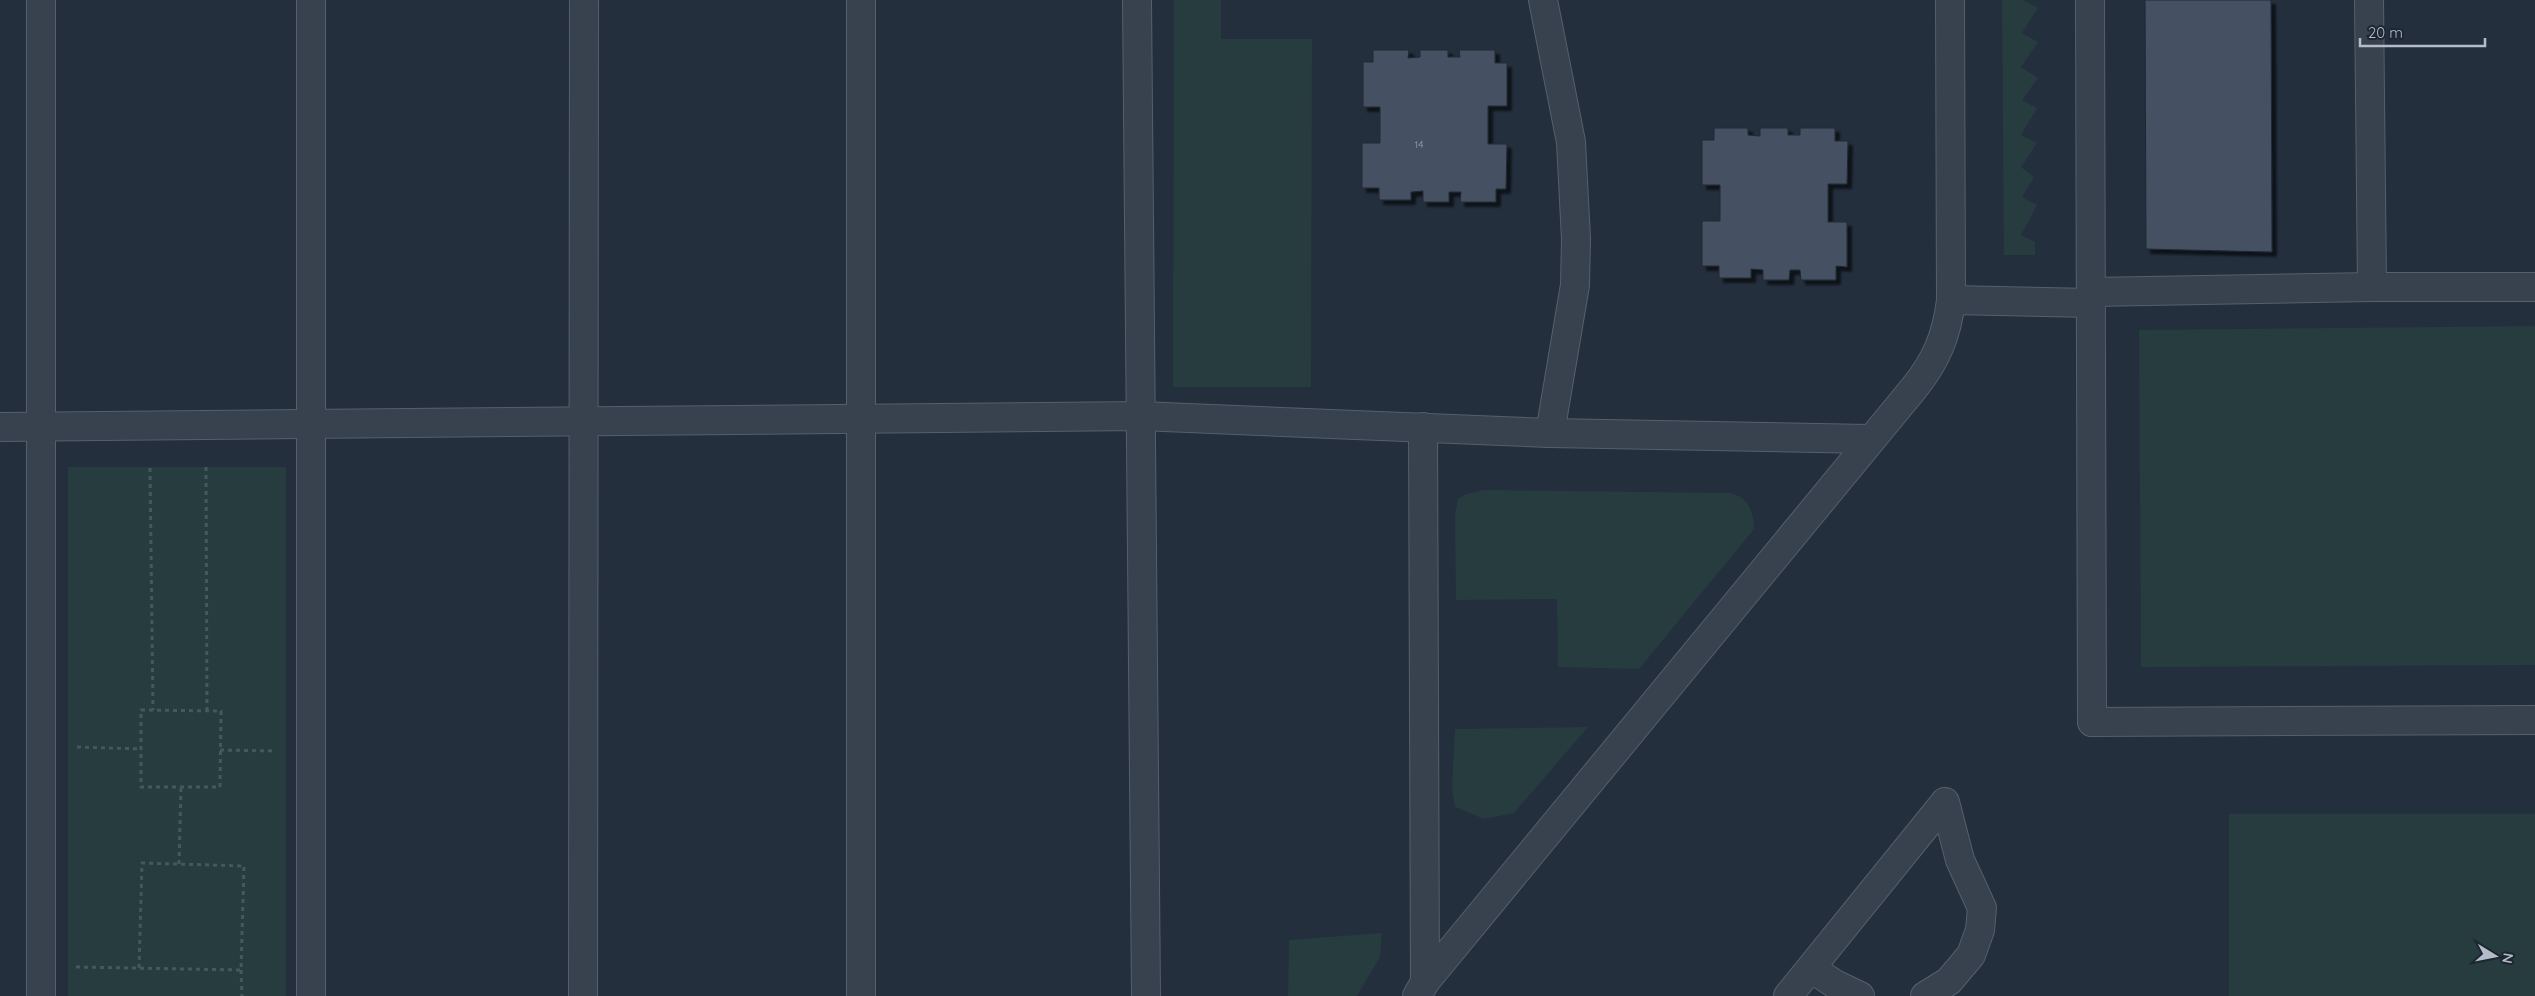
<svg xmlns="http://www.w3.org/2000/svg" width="2535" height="996" font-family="Quicksand,sans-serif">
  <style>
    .green { fill: #263c3f }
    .building { fill: #455162; stroke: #1f2835; filter: url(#shadow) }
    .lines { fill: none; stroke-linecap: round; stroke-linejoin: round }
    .minor-casing { stroke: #565f6c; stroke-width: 30 }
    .tertiary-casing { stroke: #565f6c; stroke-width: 30 }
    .path { stroke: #44595c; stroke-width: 3; stroke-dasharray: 4 4; stroke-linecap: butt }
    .minor { stroke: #38414e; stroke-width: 28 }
    .tertiary { stroke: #38414e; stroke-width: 28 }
    .labels { text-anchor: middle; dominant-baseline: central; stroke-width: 4; stroke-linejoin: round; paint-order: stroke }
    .number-label { font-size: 10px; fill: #98a1af }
  </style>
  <defs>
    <filter id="shadow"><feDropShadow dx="4.5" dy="4.5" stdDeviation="1" flood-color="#0009"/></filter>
  </defs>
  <rect width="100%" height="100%" fill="#242f3e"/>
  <g class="green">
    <path d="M1174 0H1221V39H1312L1311 387H1173Z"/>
    <path d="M2002 0H2023L2038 8 2022 33 2038 42 2021 67 2038 78 2022 100 2037 108 2021 135 2037 143 2021 167 2034 177 2022 197 2037 205 2021 235 2035 242V255H2004Z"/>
    <path d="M2535 326V665L2141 667 2139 330Z"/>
    <rect x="68" y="467" width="218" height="529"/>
    <path d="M1484 490 1730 493C1748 497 1754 511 1754 529L1639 669 1558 667 1557 599 1456 600 1455 516 1458 499 1466 494Z"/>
    <path d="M1588 727 1514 813 1484 819 1455 807 1452 788 1455 729Z"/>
    <rect x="2229" y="814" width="306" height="182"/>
    <path d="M1382 933 1380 957 1357 996H1288L1289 940Z"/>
  </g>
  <g class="building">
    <path d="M2145 0H2271L2272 252 2146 249Z"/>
    <path d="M1373 50H1409L1408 58 1420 57V50H1448V57H1460L1459 50H1495V63H1507V106H1488V144H1507L1506 189H1496V202H1460L1461 192H1449V202H1423V191L1411 192V200H1379V188H1362V143H1380V107H1363V62H1373Z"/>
    <path d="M1714 128H1748V135L1760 136V128H1788V135H1800V128H1835V141H1848L1847 184H1828V222H1847V267L1836 266V280H1801L1800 270H1790L1789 280H1763V270L1751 269V278H1719V266H1702V221H1720V185H1702V140H1714Z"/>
  </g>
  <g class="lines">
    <defs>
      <g id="minor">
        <path d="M41 0V996"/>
        <path d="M1137 0 1146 996"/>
        <path d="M1543 0 1571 142 1576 239 1575 285 1550 433"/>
        <path d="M2369 0 2372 287"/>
        <path d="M2091 292 2372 287H2535"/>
        <path d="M1951 300 2091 303"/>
        <path d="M0 427 1140 416 1550 433 1869 439"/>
        <path d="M1423 427 1425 982"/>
        <path d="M2092 722 2535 720"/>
        <path d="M1812 969 1835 984 1860 996"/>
        <path d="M311 996V0"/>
        <path d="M583 996 584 0"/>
        <path d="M861 996V0"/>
        <path d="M1417 996 1425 982 1914 388C1936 361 1947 335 1951 300L1950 0"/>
        <path d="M1788 996 1945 802 1960 860 1982 908 1980 930 1971 955 1949 981 1925 996"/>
      </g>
      <path id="tertiary" d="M2090 0 2092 722"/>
    </defs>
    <use href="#minor" class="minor-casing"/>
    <use href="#tertiary" class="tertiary-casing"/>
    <g class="path">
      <path d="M206 467 207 710"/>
      <path d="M150 468 153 710"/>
      <path d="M141 710 221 711 220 787H141Z"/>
      <path d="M77 747 141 749"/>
      <path d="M220 750 275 751"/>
      <path d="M179 864 181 787"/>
      <path d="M76 967 241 970 244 866 142 863 139 968"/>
      <path d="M241 970 242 996"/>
    </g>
    <use href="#minor" class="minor"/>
    <use href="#tertiary" class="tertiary"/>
  </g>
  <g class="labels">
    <g class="number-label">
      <text x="1419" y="144">14</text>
    </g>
  </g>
  <g transform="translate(2495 956) rotate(100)" stroke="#1d2633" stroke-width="4" paint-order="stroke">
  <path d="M0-4L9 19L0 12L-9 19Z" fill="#b4bcc9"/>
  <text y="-8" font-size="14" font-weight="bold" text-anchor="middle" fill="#b4bcc9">N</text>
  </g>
  <path d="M2360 38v8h125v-8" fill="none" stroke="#b4bcc9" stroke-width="2.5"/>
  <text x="2368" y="38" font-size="15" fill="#b4bcc9" stroke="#1d2633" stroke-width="4" paint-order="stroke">20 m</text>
</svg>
